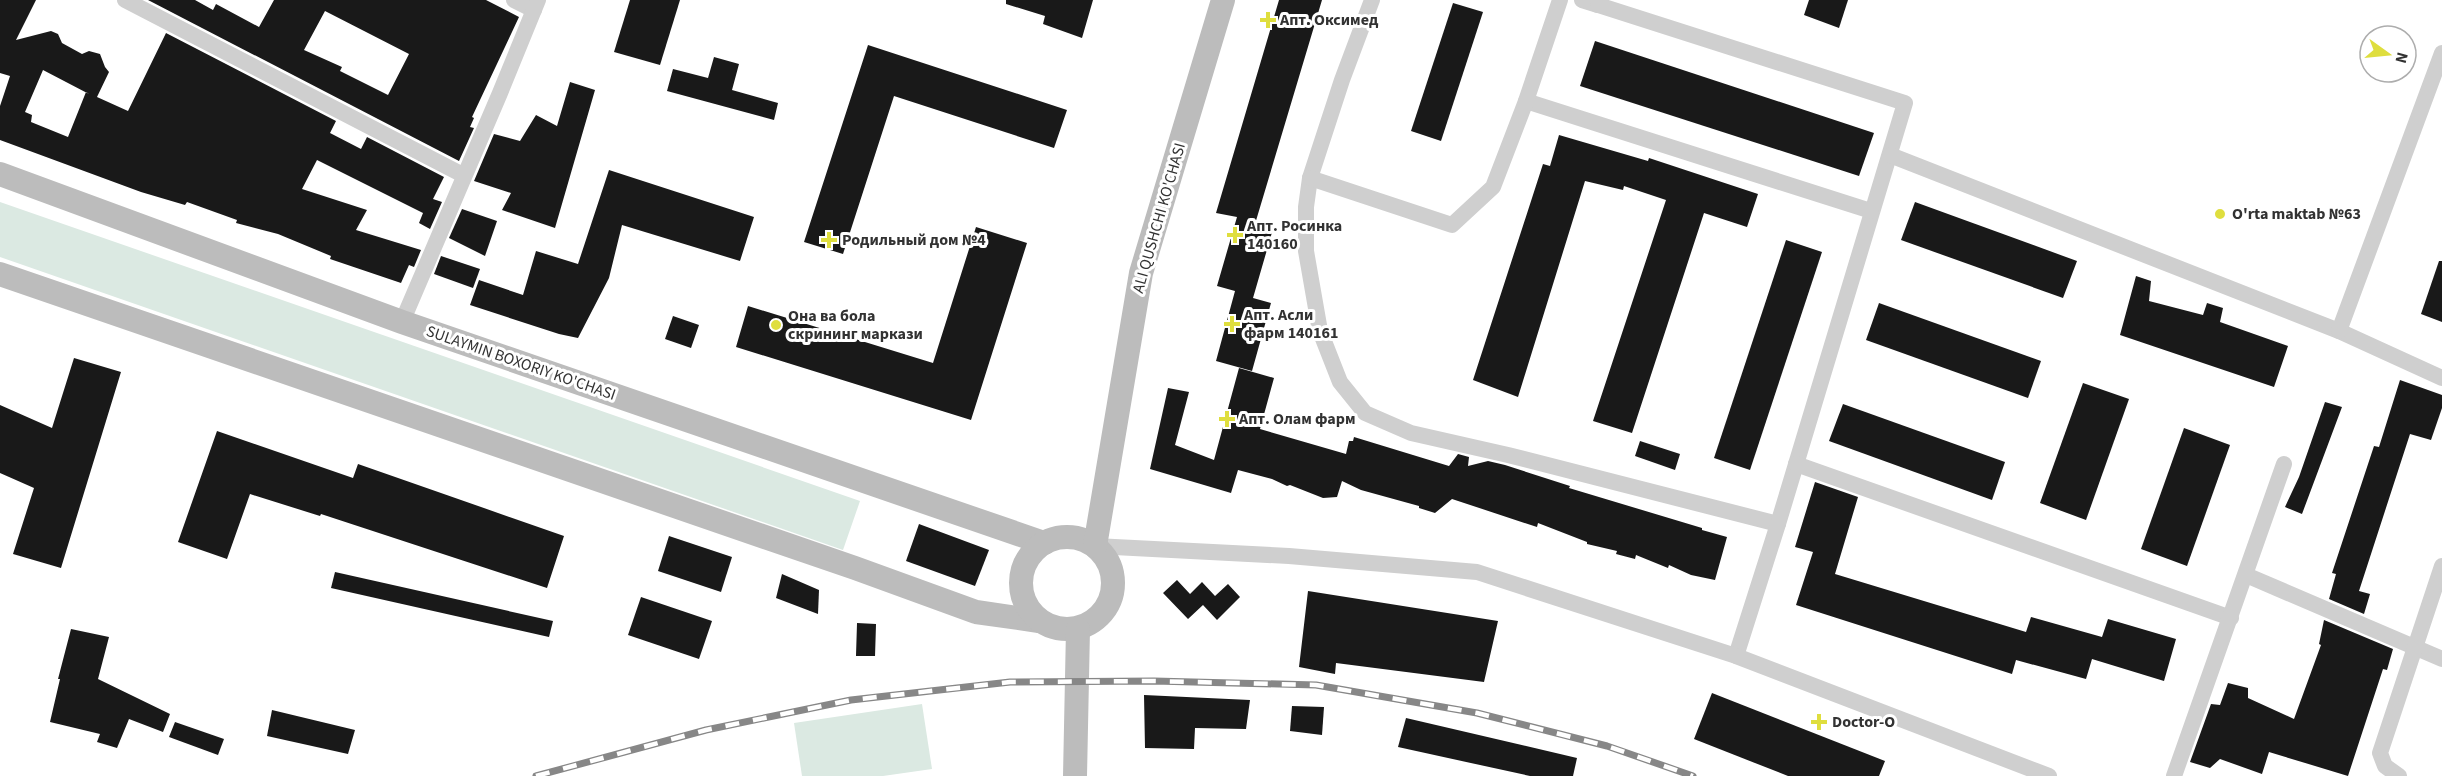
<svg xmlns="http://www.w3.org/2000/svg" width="2442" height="776" font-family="'Source Sans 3',sans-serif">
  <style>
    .green { fill: #dbe9e2 }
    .building { fill: #191919; fill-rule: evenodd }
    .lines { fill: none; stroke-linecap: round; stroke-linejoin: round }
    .minor { stroke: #cfcfcf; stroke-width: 16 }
    .secondary { stroke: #bcbcbc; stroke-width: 24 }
    .rail-casing { stroke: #878787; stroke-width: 7 }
    .rail { stroke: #fff; stroke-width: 4.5; stroke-dasharray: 14; stroke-linecap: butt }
    .poi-dot { fill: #dfde3e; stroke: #fff; stroke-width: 2 }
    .labels { text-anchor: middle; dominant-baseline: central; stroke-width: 6; stroke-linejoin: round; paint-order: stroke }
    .poi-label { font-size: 16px; font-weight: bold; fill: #323232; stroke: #fff; text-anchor: start }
    .street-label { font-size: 16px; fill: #323232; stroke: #fff }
  </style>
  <rect width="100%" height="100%" fill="#fff"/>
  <g class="green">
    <path d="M0 202 860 501 843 550 0 257Z"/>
    <path d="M922 704 932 769 883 776H802L794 723Z"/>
  </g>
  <g class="building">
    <path d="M0 0H36L16 40 51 31 58 34 62 43 82 54 89 51 100 54 105 67 109 72 97 97 128 111 166 33 336 121 330 133 361 149 367 137 444 177 433 199 442 202 430 229 419 223 423 213 317 160 302 189 367 210 356 230 421 250 414 267 409 265 401 283 330 259 331 256 278 234 236 223 237 220 187 202 185 205 141 192 0 140V106L10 76 0 73ZM43 70 89 94 86 92 68 137 31 122 32 115 25 112Z"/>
    <path d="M148 0H195L213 10 216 4 259 27 274 0H486L519 17 472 117 474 118 470 127 474 128 459 161ZM325 11 409 54 388 95 340 71 342 67 304 50Z"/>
    <path d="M630 0H680L660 65 614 52Z"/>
    <path d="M1006 0H1093L1082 38 1043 24 1045 16 1006 4Z"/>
    <path d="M1279 0H1322L1255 224 1273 229 1253 298 1271 303 1252 371 1216 361 1235 291 1217 286 1237 217 1216 213Z"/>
    <path d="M1809 0H1848L1839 28 1804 15Z"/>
    <path d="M1453 3 1483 12 1441 141 1411 131Z"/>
    <path d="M1595 41 1874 133 1859 176 1580 86Z"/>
    <path d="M868 45 1067 110 1054 148 894 96 843 254 804 242Z"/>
    <path d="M714 57 739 64 732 90 778 103 774 120 667 91 673 69 708 78Z"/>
    <path d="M570 82 595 90 555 228 502 210 511 193 474 181 494 134 520 141 536 115 557 126Z"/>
    <path d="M1559 135 1648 161 1649 158 1758 194 1747 227 1704 213 1632 433 1593 421 1666 200 1624 186 1623 190 1585 181 1518 397 1473 380 1543 164 1550 166Z"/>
    <path d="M609 170 754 217 740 261 622 225 609 278 578 338 559 334 470 305 479 280 523 295 536 251 578 264Z"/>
    <path d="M1915 202 2077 261 2063 298 1901 240Z"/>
    <path d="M462 209 497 221 485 256 449 238Z"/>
    <path d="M976 227 1027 243 971 420 736 347 748 306 933 363Z"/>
    <path d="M1786 240 1822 252 1750 470 1714 458Z"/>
    <path d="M441 256 480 269 473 288 434 274Z"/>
    <path d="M2439 261H2442V322L2421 314Z"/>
    <path d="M2136 276 2151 281 2149 301 2203 315 2207 303 2223 308 2220 322 2288 346 2274 387 2120 335Z"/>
    <path d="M1879 303 2041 361 2028 398 1866 340Z"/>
    <path d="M673 316 699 325 691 348 665 339Z"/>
    <path d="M74 358 121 372 61 568 13 554 34 488 0 473V405L52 428Z"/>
    <path d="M1239 368 1274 378 1260 429 1346 454 1349 441H1353L1354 437 1449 466 1458 454 1469 457 1468 466 1488 461 1505 465 1570 486 1569 488 1702 528V530L1727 537 1715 580 1691 575 1669 565 1668 568 1636 555 1635 559 1616 554 1617 551 1587 544V542L1538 523 1537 527 1452 499 1435 513 1419 508V506L1361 490 1342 481 1337 497 1323 498 1290 485 1287 486 1272 479 1238 470 1231 493 1150 469 1168 388 1189 392 1175 445 1214 460Z"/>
    <path d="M2400 380 2442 395V408L2431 440 2410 434 2359 591 2370 594 2364 614 2329 599 2336 574 2332 573 2374 446 2379 447Z"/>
    <path d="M2083 383 2129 399 2086 520 2040 503Z"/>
    <path d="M2325 402 2342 407 2302 514 2285 507 2299 477Z"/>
    <path d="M1843 404 2005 462 1992 500 1829 441Z"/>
    <path d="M2184 428 2230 445 2187 566 2141 549Z"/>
    <path d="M217 431 353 478 358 464 564 536 547 588 321 514 320 516 250 494 227 559 178 542Z"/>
    <path d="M1640 441 1680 454 1675 470 1635 456Z"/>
    <path d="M1815 482 1858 497 1835 574 2026 632 2031 617 2102 637 2108 619 2176 639 2164 681 2092 659 2086 679 2016 660 2012 674 1796 605 1813 552 1795 547Z"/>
    <path d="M919 524 989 550 975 586 906 561Z"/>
    <path d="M669 536 732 557 721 592 658 571Z"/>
    <path d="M335 572 553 621 549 637 331 588Z"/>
    <path d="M782 574 819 590 818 614 776 598Z"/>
    <path d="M1177 580 1190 594 1202 582 1215 596 1228 584 1240 597 1217 620 1203 605 1188 619 1163 593Z"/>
    <path d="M1308 591 1498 621 1484 682 1336 663 1335 674 1299 667Z"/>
    <path d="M641 597 712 621 699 659 628 635Z"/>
    <path d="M2324 620 2393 649 2387 670 2383 669 2348 776 2269 752 2262 774 2220 759 2210 768 2190 762 2211 704 2220 705 2228 683 2248 688V698L2294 719 2321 645 2319 644Z"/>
    <path d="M857 623 876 624 875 656H856Z"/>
    <path d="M71 629 109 637 98 679 170 714 163 732 129 719 117 748 97 742 100 734 50 722 60 679H58Z"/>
    <path d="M1712 693 1885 761 1879 776H1788L1694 739Z"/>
    <path d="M1144 695 1250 700 1246 729 1195 728 1194 749 1145 748Z"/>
    <path d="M1292 706 1324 707 1322 735 1290 731Z"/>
    <path d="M272 710 355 730 348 754 267 736Z"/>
    <path d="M1406 718 1577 758 1573 776H1530L1398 747Z"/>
    <path d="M175 722 224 739 218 755 169 737Z"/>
  </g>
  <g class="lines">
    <g class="minor">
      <path d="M125 0 463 175"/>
      <path d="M514 0 534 10"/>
      <path d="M1372 0 1342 80 1310 178 1306 207V251L1320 331 1340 382 1365 413 1411 433 1508 455 1778 524"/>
      <path d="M1582 0 1598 5"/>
      <path d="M1600 0 1598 5 1905 103 1778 524 1736 656"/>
      <path d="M1526 101 1871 211"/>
      <path d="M1890 155 2339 331 2442 378"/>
      <path d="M1310 178 1452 225 1493 187 1526 101 1560 0"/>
      <path d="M402 322 500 93 538 0"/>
      <path d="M2339 331 2442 53"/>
      <path d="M1796 464 2231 618"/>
      <path d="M1095 546 1289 556 1477 572 1736 656 2049 776"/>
      <path d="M2246 575 2442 659"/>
      <path d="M2174 776 2284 464"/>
      <path d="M2399 776 2385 766 2380 753 2442 566"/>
    </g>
    <g class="secondary">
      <path d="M0 174 402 322 1044 543"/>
      <path d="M0 274 855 568 976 612 1039 621"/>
      <circle cx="1067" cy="583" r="46"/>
      <path d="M1095 546 1141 273 1223 0"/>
      <path d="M1075 776 1078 629"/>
    </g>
    <defs>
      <path id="rail" d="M536 776 706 730 851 700 1010 682 1154 681 1316 685 1477 713 1607 746 1693 776"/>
    </defs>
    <use href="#rail" class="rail-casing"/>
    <use href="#rail" class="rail"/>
  </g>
  <g class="poi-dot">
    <path d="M1265 11h6v6h6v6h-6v6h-6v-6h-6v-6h6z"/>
    <circle cx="2220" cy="214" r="6"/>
    <path d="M1232 226h6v6h6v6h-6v6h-6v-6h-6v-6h6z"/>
    <path d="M826 231h6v6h6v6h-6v6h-6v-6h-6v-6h6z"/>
    <path d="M1229 315h6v6h6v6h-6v6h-6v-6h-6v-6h6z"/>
    <circle cx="776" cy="325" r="6"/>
    <path d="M1224 410h6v6h6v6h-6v6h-6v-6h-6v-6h6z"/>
    <path d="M1816 713h6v6h6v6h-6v6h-6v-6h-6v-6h6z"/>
  </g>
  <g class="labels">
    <g class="poi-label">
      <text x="1280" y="20">Апт. Оксимед</text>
      <text x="2232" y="214">O'rta maktab №63</text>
      <text x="1247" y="226">Апт. Росинка<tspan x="1247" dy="18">140160</tspan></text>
      <text x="842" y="240">Родильный дом №4</text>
      <text x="1244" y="315">Апт. Асли<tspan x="1244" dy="18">фарм 140161</tspan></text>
      <text x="788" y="316">Она ва бола<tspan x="788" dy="18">скрининг маркази</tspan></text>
      <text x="1239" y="419">Апт. Олам фарм</text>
      <text x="1832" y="722">Doctor-O</text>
    </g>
    <g class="street-label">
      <text transform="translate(1159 218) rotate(-74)">ALI QUSHCHI KO'CHASI</text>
      <text transform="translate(521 363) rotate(19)">SULAYMIN BOXORIY KO'CHASI</text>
    </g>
  </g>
  <g transform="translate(2388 54) rotate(105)"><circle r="28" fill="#ffffff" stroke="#adadad" stroke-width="1.5"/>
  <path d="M0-4.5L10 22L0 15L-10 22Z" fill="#dfde3e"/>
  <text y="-9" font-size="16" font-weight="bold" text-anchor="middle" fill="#323232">N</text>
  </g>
</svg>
